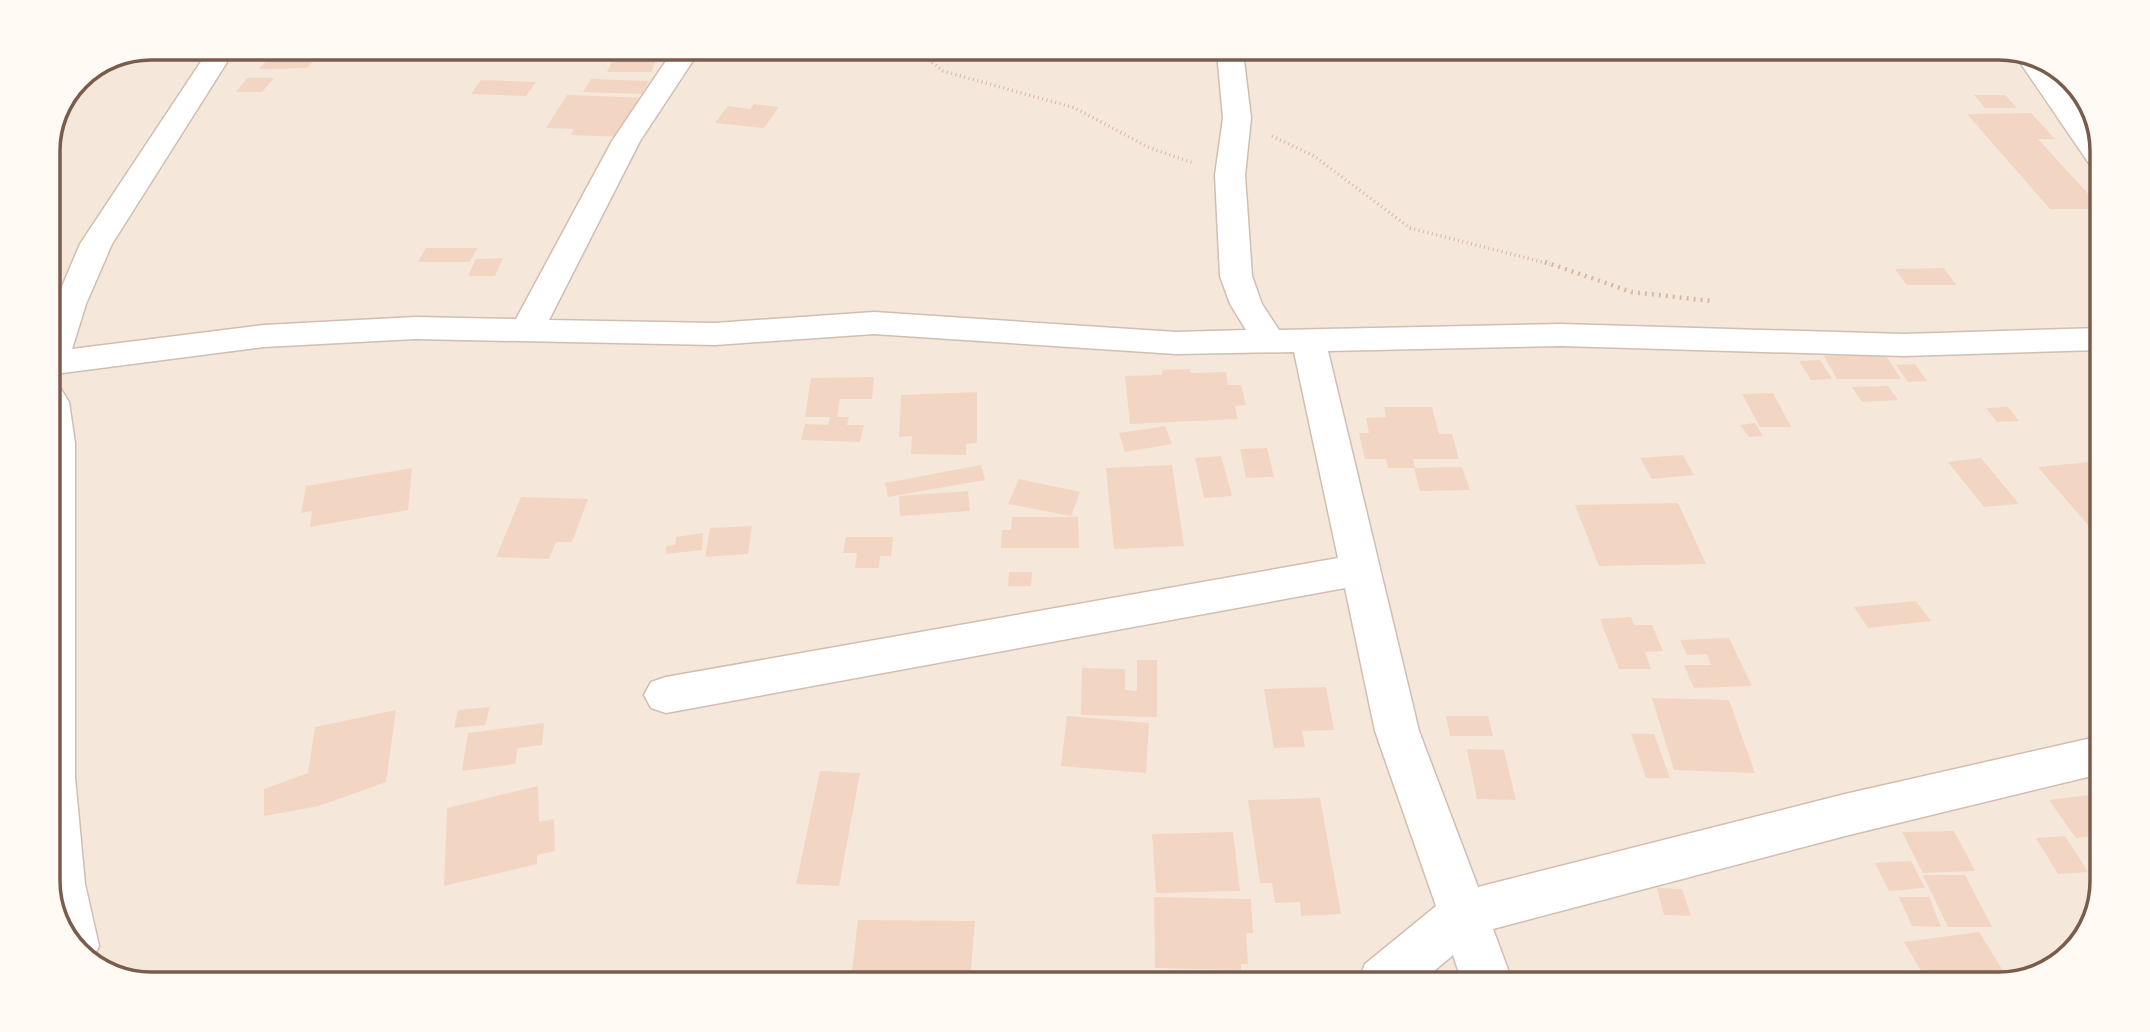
<svg xmlns="http://www.w3.org/2000/svg" width="2150" height="1032" font-family="'Noto Sans',sans-serif">
  <style>
    .residential { fill: #f5e8da }
    .building { fill: #f3d5c3 }
    .lines { fill: none; stroke-linecap: round; stroke-linejoin: round }
    .minor-casing { stroke: #d1beb0; stroke-width: 3 }
    .path-far1 { stroke: #d9b8a5; stroke-width: 3.5; stroke-dasharray: 1 3.5; stroke-linecap: butt }
    .path { stroke: #d9b8a5; stroke-width: 4.5; stroke-dasharray: 2 5; stroke-linecap: butt }
    .minor { fill: #fff; fill-rule: evenodd }
    .rim { fill: none; stroke: #7a5c4d; stroke-width: 3.5 }
  </style>
  <rect width="100%" height="100%" fill="#fdf6ec"/>
  <path class="residential" d="M151 47 2039 55 2085 93 2103 144 2095 921 2056 968 2000 985 111 977 65 939 48 888 47 144 78 77Z"/>
  <g class="building">
    <path d="M278 48H307L297 59 314 60 307 68 259 69Z"/>
    <path d="M618 49H661L651 72H607Z"/>
    <path d="M247 78H274L262 92H236Z"/>
    <path d="M591 79 649 81 642 94 583 92Z"/>
    <path d="M481 80 536 82 526 96 471 94Z"/>
    <path d="M567 95 647 98 626 137 571 135 574 129 546 128Z"/>
    <path d="M1974 95H2005L2017 108H1985Z"/>
    <path d="M754 104 779 107 764 128 715 123 728 106 750 109Z"/>
    <path d="M2031 113 2055 139H2038L2102 209H2050L1967 114Z"/>
    <path d="M426 248H477L470 262H418Z"/>
    <path d="M503 258 495 276H468L476 259Z"/>
    <path d="M1944 268 1956 285H1907L1895 269Z"/>
    <path d="M1824 356H1886L1901 379H1837Z"/>
    <path d="M1820 360 1832 379 1811 380 1799 361Z"/>
    <path d="M1915 364 1927 381 1908 382 1896 365Z"/>
    <path d="M1190 369 1191 373 1226 372 1228 385H1241L1246 405 1235 406 1238 419 1130 424 1125 376 1162 375V370Z"/>
    <path d="M874 377 872 399H840L837 417H849L847 425H864L860 442 801 440 805 424 828 425 830 417H805L811 378Z"/>
    <path d="M1888 386 1898 400 1862 402 1852 387Z"/>
    <path d="M977 392V443L966 444V455L911 454 912 436 899 437 901 395Z"/>
    <path d="M1773 393 1791 427H1760L1742 394Z"/>
    <path d="M1384 407H1432L1439 434H1452L1459 459H1413L1415 468H1388L1386 459H1365L1359 433H1369L1366 418 1386 417Z"/>
    <path d="M2008 407 2019 421 1997 422 1986 408Z"/>
    <path d="M1755 423 1763 436 1749 437 1740 425Z"/>
    <path d="M1165 426 1172 444 1125 452 1119 433Z"/>
    <path d="M1267 448 1274 477 1246 478 1240 449Z"/>
    <path d="M1683 455 1694 475 1652 479 1640 458Z"/>
    <path d="M1221 456 1232 496 1204 498 1195 458Z"/>
    <path d="M1981 458 2019 504 1984 507 1948 462Z"/>
    <path d="M2099 461V531L2094 532 2038 467Z"/>
    <path d="M981 465 985 480 888 497 885 483Z"/>
    <path d="M1172 465 1184 546 1114 549 1106 468Z"/>
    <path d="M1462 467 1470 490 1420 491 1414 468Z"/>
    <path d="M412 468 408 510 310 527 312 511 301 513 306 486Z"/>
    <path d="M1019 479 1080 492 1071 516 1008 504Z"/>
    <path d="M968 491 970 511 900 516 899 496Z"/>
    <path d="M521 497 588 499 572 542H556L549 559 496 557Z"/>
    <path d="M1678 503 1706 564 1599 566 1575 505Z"/>
    <path d="M1012 517H1078L1079 548H1001L1002 530H1011Z"/>
    <path d="M752 526 748 554 705 557 710 528Z"/>
    <path d="M703 533 702 550 666 554V546L675 545 676 537Z"/>
    <path d="M846 537H893L891 556H880L879 568H855L857 553H843Z"/>
    <path d="M1009 572H1032L1031 586H1008Z"/>
    <path d="M1916 601 1931 621 1868 628 1854 607Z"/>
    <path d="M1631 617 1634 625H1652L1663 651 1645 652 1651 669H1619L1600 619Z"/>
    <path d="M1729 638 1752 686 1694 688 1684 665H1711L1707 654 1687 655 1680 640Z"/>
    <path d="M1137 660H1157V717L1081 715 1082 668 1125 669V690L1137 691Z"/>
    <path d="M1326 687 1334 730 1302 731 1305 747 1274 748 1264 689Z"/>
    <path d="M1652 698 1729 700 1755 773 1674 770Z"/>
    <path d="M490 707 485 725 454 728 458 710Z"/>
    <path d="M396 710 386 782 319 806 264 816V789L308 773 315 727Z"/>
    <path d="M1067 716 1149 723 1146 773 1061 766Z"/>
    <path d="M1446 716H1488L1493 736H1450Z"/>
    <path d="M544 723 542 745 518 748 515 764 462 771 468 733Z"/>
    <path d="M1631 734H1654L1670 778H1646Z"/>
    <path d="M1467 749 1504 750 1516 800 1477 799Z"/>
    <path d="M820 771 860 773 839 886 796 884Z"/>
    <path d="M538 786 539 822 554 819 555 851 537 855V864L444 886 447 808Z"/>
    <path d="M2096 794V836L2076 838 2049 800Z"/>
    <path d="M1320 798 1341 914 1301 916 1300 902 1275 903 1272 883H1260L1248 800Z"/>
    <path d="M1954 831 1975 871 1923 873 1902 832Z"/>
    <path d="M1233 832 1240 891 1156 893 1152 834Z"/>
    <path d="M2065 836 2088 872 2058 874 2036 838Z"/>
    <path d="M1911 861 1925 888 1889 891 1875 863Z"/>
    <path d="M1923 875H1965L1992 927H1948Z"/>
    <path d="M1657 888 1682 889 1691 916 1664 915Z"/>
    <path d="M1154 897 1251 899 1253 933H1246L1248 964H1241V970L1155 968Z"/>
    <path d="M1899 897H1929L1941 927 1912 926Z"/>
    <path d="M858 920 975 921 970 980H851Z"/>
    <path d="M1979 932 2010 982 2000 985 1929 984 1904 942Z"/>
  </g>
  <g class="lines">
    <defs>
      <g id="minor">
        <path d="M210 48H236L112 244 86 304 72 349 264 325 415 317 516 319 612 141 674 49 700 50 640 141 549 320 715 323 874 312 1176 332 1246 330 1230 304 1220 276 1215 175 1223 118 1217 52H1243L1251 118 1245 175 1252 276 1262 304 1279 330 1561 324 1904 334 2101 328 2100 350 1904 356 1561 346 1328 351 1419 731 1478 887 1845 794 2096 737V775L1845 836 1493 929 1513 983 1462 982 1453 955 1421 982H1358L1365 964 1436 906 1375 731 1345 588 666 713 651 708 644 695 651 682 666 677 1338 558 1294 352 1176 354 874 334 715 345 415 339 264 347 47 375V322L80 244Z"/>
        <path d="M2015 55H2039L2045 60 2101 140 2102 171 2092 168Z"/>
        <path d="M47 383 59 386 69 402 75 443V777L85 884 99 946 92 961 65 939 48 888Z"/>
      </g>
    </defs>
    <use href="#minor" class="minor-casing"/>
    <g class="path-far1">
      <path d="M918 51 943 71 1075 108 1148 147 1193 163"/>
      <path d="M1272 136 1314 156 1410 228 1550 264"/>
    </g>
    <path class="path" d="M1545 262 1632 292 1711 301"/>
    <use href="#minor" class="minor"/>
  </g>
  <path d="M0 0H2150V1032H0ZM151 60H1999A91 91 0 0 1 2090 151V881A91 91 0 0 1 1999 972H151A91 91 0 0 1 60 881V151A91 91 0 0 1 151 60Z" fill="#fffaf3" fill-rule="evenodd"/>
  <path class="rim" d="M151 60H1999A91 91 0 0 1 2090 151V881A91 91 0 0 1 1999 972H151A91 91 0 0 1 60 881V151A91 91 0 0 1 151 60Z"/>
</svg>
